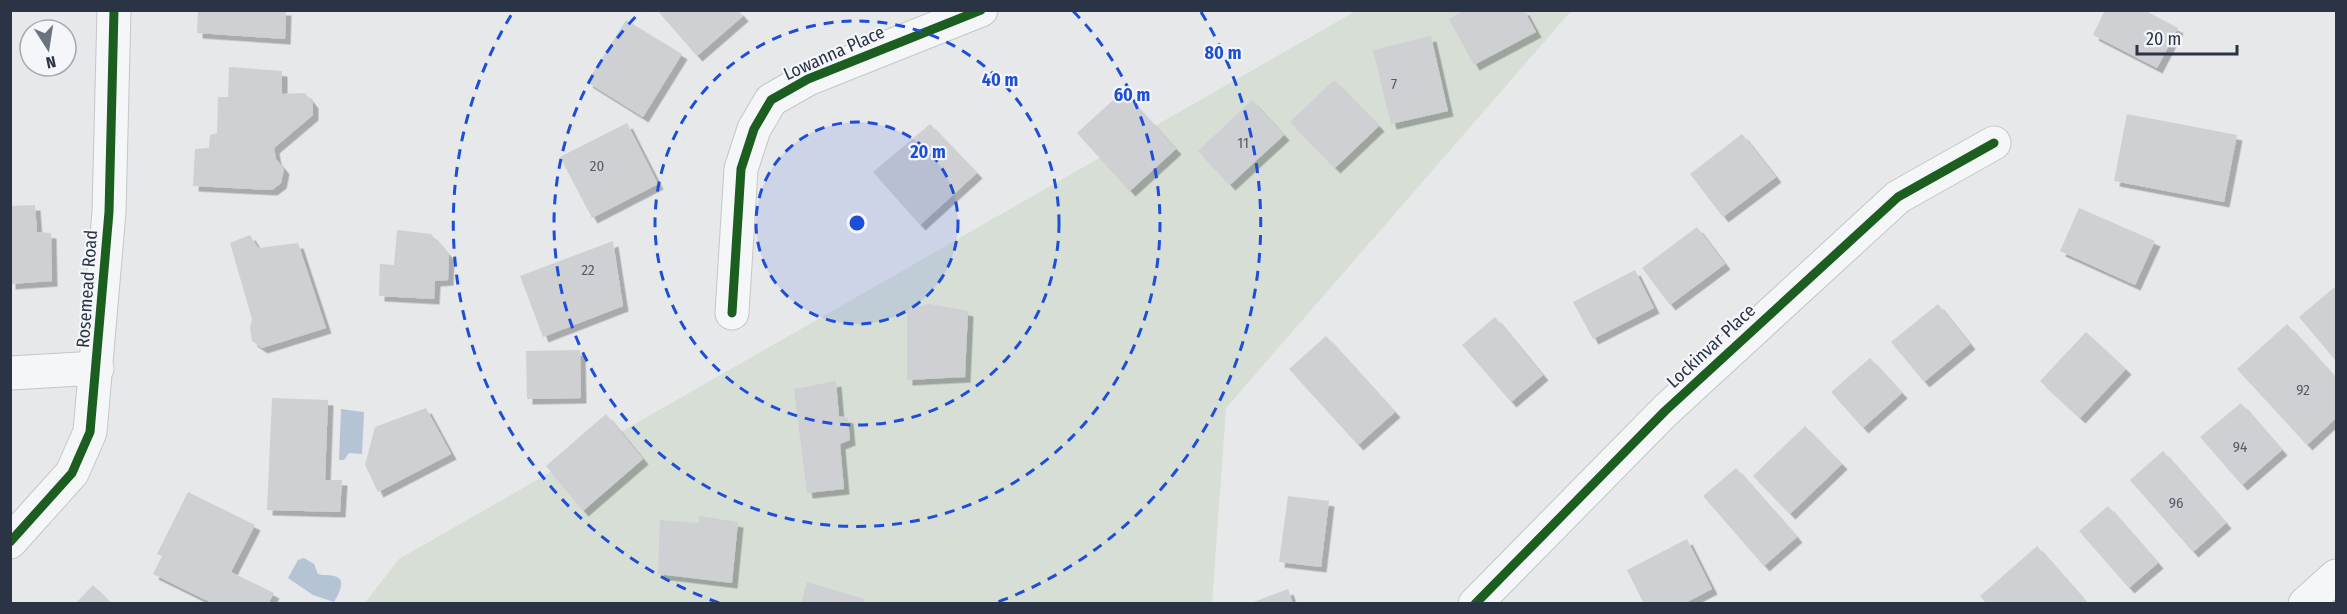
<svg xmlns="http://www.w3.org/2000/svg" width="2347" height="614" font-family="'Fira Sans Condensed',sans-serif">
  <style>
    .green { fill: #d6ded6 }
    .water { fill: #b4c4d5 }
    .building { fill: #ced0d3; filter: url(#shadow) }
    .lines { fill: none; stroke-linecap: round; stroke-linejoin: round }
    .street-casing { stroke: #c4c6c8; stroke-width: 35 }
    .street { stroke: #f5f6f7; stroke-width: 33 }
    .cycleway-casing { stroke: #f4f6f9; stroke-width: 13 }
    .cycleway { stroke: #1b5e20; stroke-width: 9 }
    .ring { fill: none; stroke: #1d4ed8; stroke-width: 3; stroke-dasharray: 10 8 }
    .labels { text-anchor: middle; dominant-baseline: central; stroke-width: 4.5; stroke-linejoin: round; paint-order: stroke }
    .number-label { font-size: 15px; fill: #545c69 }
    .street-label { font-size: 18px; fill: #2b3445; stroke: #f4f6f9 }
    .centre { fill: #1d4ed8; stroke: #f4f6f9; stroke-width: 3 }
    .ring-label { font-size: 18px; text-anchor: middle; font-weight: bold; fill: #1d4ed8; stroke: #f4f6f9; stroke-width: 4.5; stroke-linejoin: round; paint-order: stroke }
  </style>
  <defs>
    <filter id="shadow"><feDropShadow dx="5.5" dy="5.5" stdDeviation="0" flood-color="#0004"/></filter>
  </defs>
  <rect width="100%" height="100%" fill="#e6e8ea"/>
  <path class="green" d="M1356 11H1571L1226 408 1212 603 364 604 399 559Z"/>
  <g class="water">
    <path d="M341 409 364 412 362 454 349 453 344 460H339Z"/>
    <path d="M304 558 314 564 318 574C324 576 328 574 334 576 348 579 338 595 334 602L313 595 288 578 298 560Z"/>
  </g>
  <g class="building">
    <path d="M198 10H286L285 39 197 33Z"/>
    <path d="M657 10H738L743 16 697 56Z"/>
    <path d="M1465 10H1524L1536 32 1474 65 1449 19Z"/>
    <path d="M2105 10H2144L2178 28 2157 68 2093 35Z"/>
    <path d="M626 20 682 54 643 117 587 82Z"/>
    <path d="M1431 36 1448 111 1391 124 1373 50Z"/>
    <path d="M229 67 282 71V94L305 93 313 103V115L274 148 276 159 284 169 281 183 272 190 193 186 195 149 209 148 210 135 217 133 218 97H228Z"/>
    <path d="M1334 80 1379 126 1335 168 1290 122Z"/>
    <path d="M1123 91 1176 149 1130 191 1077 133Z"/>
    <path d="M1252 100 1284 135 1230 185 1198 151Z"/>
    <path d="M2127 114 2237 135 2224 202 2114 181Z"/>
    <path d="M627 123 658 184 592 218 560 157Z"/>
    <path d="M930 124 977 173 920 225 873 172Z"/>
    <path d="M1742 134 1776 177 1723 217 1690 174Z"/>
    <path d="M35 205 37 232 51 233 52 281 10 284V206Z"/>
    <path d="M2079 208 2155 241 2135 285 2060 251Z"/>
    <path d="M1697 227 1725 264 1670 305 1642 268Z"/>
    <path d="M397 230 431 234 449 255 448 280 435 281 434 299 379 296 380 264 394 265Z"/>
    <path d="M250 235 258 248 298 243 326 328 262 348 252 341 250 328 252 319 230 243Z"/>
    <path d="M613 241 623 306 543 337 520 276Z"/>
    <path d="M1635 270 1654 308 1593 339 1573 302Z"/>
    <path d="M2336 286V361L2299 317Z"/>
    <path d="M929 304 968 311 965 377 907 380V310Z"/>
    <path d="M1938 304 1970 344 1924 382 1891 342Z"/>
    <path d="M1495 317 1543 375 1511 402 1462 345Z"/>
    <path d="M2287 324 2336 378V418L2307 445 2237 369Z"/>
    <path d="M2086 332 2126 369 2080 418 2040 381Z"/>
    <path d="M1326 336 1395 412 1358 445 1289 369Z"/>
    <path d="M580 350 581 398 527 399 526 351Z"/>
    <path d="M1870 358 1902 393 1863 428 1831 392Z"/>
    <path d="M836 381 839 416 848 418 850 440 840 444 844 489 807 493 794 389Z"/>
    <path d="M272 398 328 400 325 480H342L340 512 267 510Z"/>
    <path d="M2241 403 2282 450 2242 485 2200 437Z"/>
    <path d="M426 408 451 454 378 492 365 465 375 427Z"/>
    <path d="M606 414 643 459 583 511 546 466Z"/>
    <path d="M1805 426 1842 464 1790 514 1753 476Z"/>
    <path d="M2163 451 2226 523 2193 552 2130 480Z"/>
    <path d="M1736 468 1797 537 1764 566 1703 496Z"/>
    <path d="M188 492 255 525 231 572 274 593 268 604H214L153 574 162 556 157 554Z"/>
    <path d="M1288 496 1329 501 1321 567 1279 562Z"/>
    <path d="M2108 506 2158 563 2129 588 2079 531Z"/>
    <path d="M699 516 738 522 732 583 658 574 660 520 699 523Z"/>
    <path d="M1687 539 1712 589 1683 604H1644L1627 570Z"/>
    <path d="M2037 546 2088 604H1987L1980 596Z"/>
    <path d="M807 582 864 599 863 604H801Z"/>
    <path d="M93 585 112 604H75Z"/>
    <path d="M1288 589 1293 604H1251V603Z"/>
  </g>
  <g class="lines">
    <defs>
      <g id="street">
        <path d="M732 313 741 169 754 129 771 100 808 79 981 10"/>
        <path d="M10 373 97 368"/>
        <path d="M10 542 72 473 90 432 109 212 114 10"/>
        <path d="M1475 604 1665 411 1898 197 1994 143"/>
        <path d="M2305 604 2336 576"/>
      </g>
    </defs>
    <use href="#street" class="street-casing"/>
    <use href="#street" class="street"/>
    <defs>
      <g id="cycleway">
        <path d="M732 313 741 169 754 129 771 100 808 79 981 10"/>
        <path d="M10 542 72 473 90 432 109 212 114 10"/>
        <path d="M1475 604 1665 411 1898 197 1994 143"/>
      </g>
    </defs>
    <use href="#cycleway" class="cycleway-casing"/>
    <use href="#cycleway" class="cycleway"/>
  </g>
  <circle cx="857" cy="223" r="101" fill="#1d4ed8" fill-opacity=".12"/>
  <g class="ring">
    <circle cx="857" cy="223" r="101"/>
    <circle cx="857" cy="223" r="202"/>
    <path d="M1073 11A303 303 0 1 1 641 11"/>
    <path d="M719 603A404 404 0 0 1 513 12M1201 12A404 404 0 0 1 995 603"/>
  </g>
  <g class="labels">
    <g class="number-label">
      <text x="1394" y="84">7</text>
      <text x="1243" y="143">11</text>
      <text x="597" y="166">20</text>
      <text x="588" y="270">22</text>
      <text x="2303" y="390">92</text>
      <text x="2240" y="447">94</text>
      <text x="2176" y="503">96</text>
    </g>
    <g class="street-label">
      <text transform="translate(834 53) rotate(-24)">Lowanna Place</text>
      <text transform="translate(87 289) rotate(-86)">Rosemead Road</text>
      <text transform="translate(1711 346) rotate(-43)">Lockinvar Place</text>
    </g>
  </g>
  <circle cx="857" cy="223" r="9" class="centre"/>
  <g class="ring-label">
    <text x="1223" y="59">80 m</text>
    <text x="1000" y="86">40 m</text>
    <text x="1132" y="101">60 m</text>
    <text x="928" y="158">20 m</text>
  </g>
  <rect width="2347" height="614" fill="none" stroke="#2b3445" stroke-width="24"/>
  <g transform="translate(48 48) rotate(168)"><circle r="28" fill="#f4f6f9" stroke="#a4a8b1" stroke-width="1.5"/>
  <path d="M0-4.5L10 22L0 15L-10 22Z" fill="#6c737f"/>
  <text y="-9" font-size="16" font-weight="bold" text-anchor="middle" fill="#2b3445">N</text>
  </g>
  <path d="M2137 45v9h100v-9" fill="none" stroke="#2b3445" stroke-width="3"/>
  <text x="2146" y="45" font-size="18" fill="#2b3445" stroke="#f4f6f9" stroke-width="4.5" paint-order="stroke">20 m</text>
</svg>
